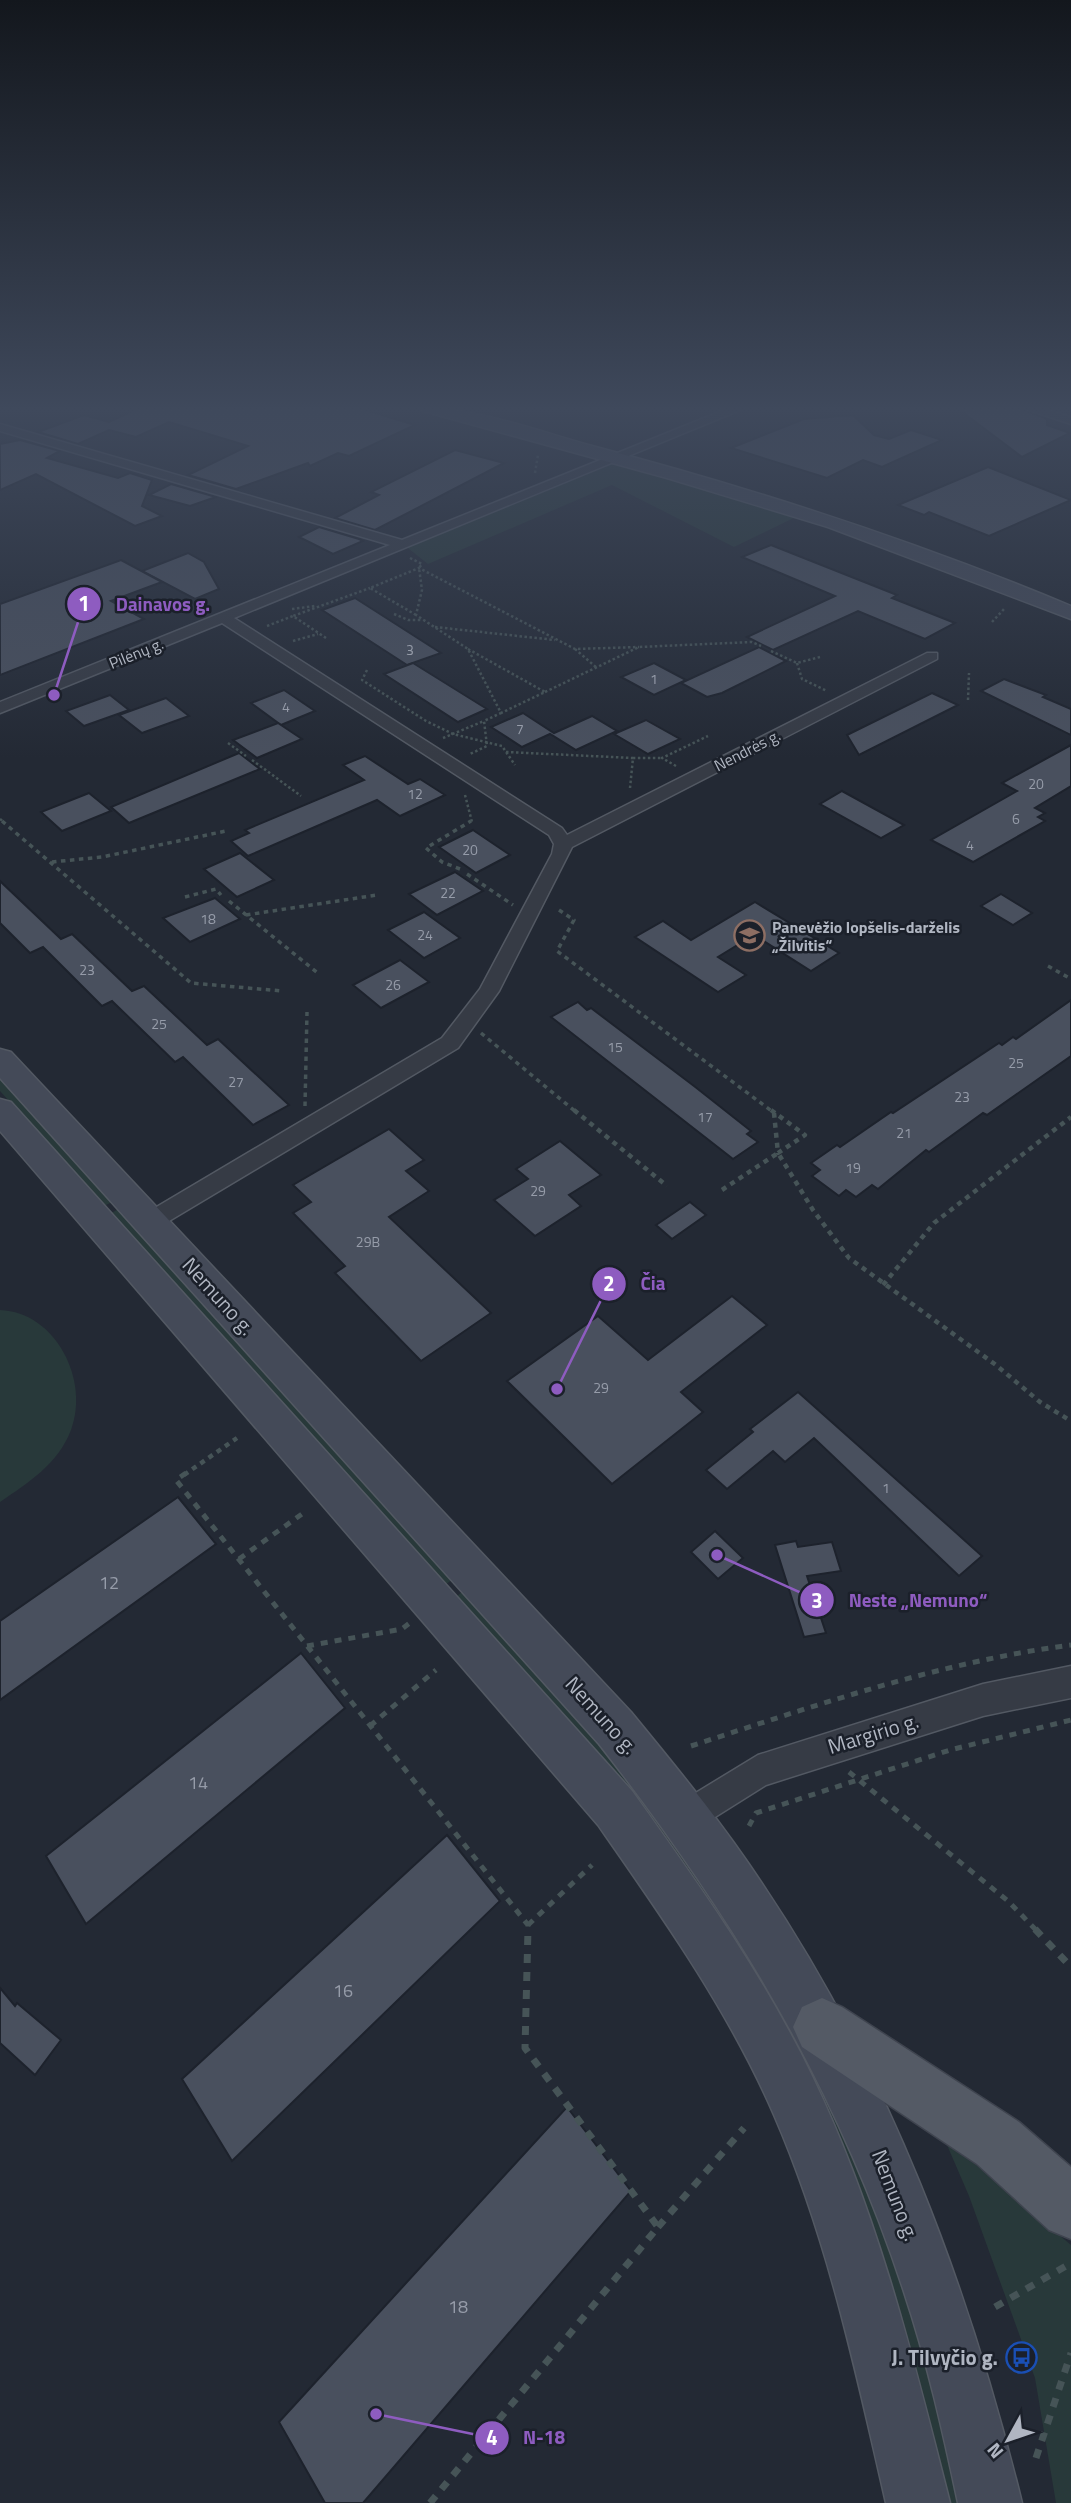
<svg xmlns="http://www.w3.org/2000/svg" width="1071" height="2503" font-family="'Titillium Web',sans-serif">
  <style>
    .green { fill: #28393a }
    .building { fill: #49505e; stroke: #1d222c; stroke-width: 2 }
    .lines { fill: none; stroke-linecap: round; stroke-linejoin: round }
    .minor-casing { stroke: #535963; stroke-width: 3 }
    .secondary-casing { stroke: #535963; stroke-width: 3 }
    .primary-casing { stroke: #3f444f; stroke-width: 3 }
    .path-far4 { stroke: #465457; stroke-width: 2.5; stroke-dasharray: 2.5 2.5; stroke-linecap: butt }
    .path-far3 { stroke: #465457; stroke-width: 3.5; stroke-dasharray: 4.5 4.5; stroke-linecap: butt }
    .path-far2 { stroke: #465457; stroke-width: 4.5; stroke-dasharray: 5 5; stroke-linecap: butt }
    .path-far1 { stroke: #465457; stroke-width: 5; stroke-dasharray: 7 7; stroke-linecap: butt }
    .path { stroke: #465457; stroke-width: 7; stroke-dasharray: 9 9; stroke-linecap: butt }
    .minor { fill: #363b45; fill-rule: evenodd }
    .secondary { fill: #444a58; fill-rule: evenodd }
    .primary { fill: #545a65; fill-rule: evenodd }
    .labels { text-anchor: middle; dominant-baseline: central; stroke-width: 5; stroke-linejoin: round; paint-order: stroke }
    .number-label { font-size: 14px; fill: #969ca9 }
    .far-street-label { font-size: 16px; fill: #b0b6c2; stroke: #1b202a }
    .far-poi-label { font-size: 16px; font-weight: bold; fill: #b0b6c2; stroke: #1b202a; text-anchor: start }
    .near-number-label { font-size: 18px; fill: #969ca9 }
    .near-street-label { font-size: 21px; fill: #b0b6c2; stroke: #1b202a }
    .near-poi-label { font-size: 21px; font-weight: bold; fill: #b0b6c2; stroke: #1b202a; text-anchor: end }
    .leader { fill: none; stroke: #8e5cc0; stroke-width: 2.5 }
    .callout-dot { fill: #8e5cc0; stroke: #1b202a; stroke-width: 2.5 }
    .mark-label { font-size: 21px; text-anchor: middle; font-weight: bold; fill: #fff }
    .callout-label { font-size: 19px; text-anchor: middle; font-weight: bold; fill: #8e5cc0; stroke: #1b202a; stroke-width: 5; stroke-linejoin: round; paint-order: stroke }
  </style>
  <rect width="100%" height="100%" fill="#232934"/>
  <g class="green">
    <path d="M616 457 806 512 734 547 612 485 428 564 404 545Z"/>
    <path d="M0 1076 114 1201 104 1206 0 1091Z"/>
    <path d="M120 1208 454 1578 444 1586 110 1214Z"/>
    <path d="M0 1310C56 1312 90 1381 71 1430 58 1464 28 1483 0 1502Z"/>
    <path d="M464 1590 596 1737 696 1861 841 2113 916 2323 963 2503H944L873 2241 455 1598Z"/>
    <path d="M947 2145 976 2165 1071 2245V2503H1056L1035 2378 969 2196Z"/>
  </g>
  <g class="building">
    <path d="M139 408H359L415 425 349 456 338 453 310 466 308 463 236 489 188 475 248 446 169 422 136 437 109 430 78 444 38 432 84 415 109 422Z"/>
    <path d="M957 408H1020L1047 419V425L1070 433 1022 457Z"/>
    <path d="M853 415 874 435 889 439 911 430 942 440 882 467 863 460 827 478 731 448 804 419Z"/>
    <path d="M20 440 60 451 47 458 118 478 130 473 152 480 142 506 162 516 135 526 36 474 0 490V444Z"/>
    <path d="M455 450 504 463 375 530 335 518 379 495 371 492Z"/>
    <path d="M988 467 1071 500 989 536 929 512 924 515 898 505Z"/>
    <path d="M171 484 216 497 190 506 149 495Z"/>
    <path d="M319 527 359 539 363 541 333 554 299 537Z"/>
    <path d="M771 545 897 595 892 598 955 623 925 639 858 611 773 650 747 637 835 596 742 557Z"/>
    <path d="M188 553 204 562 219 589 195 599 142 571Z"/>
    <path d="M121 560 162 582 111 601 144 619 0 675V604Z"/>
    <path d="M355 598 441 653 407 665 322 610Z"/>
    <path d="M759 647 786 661 722 693 707 697 681 683Z"/>
    <path d="M413 663 487 709 458 722 384 674Z"/>
    <path d="M654 663 686 680 654 695 621 677Z"/>
    <path d="M1004 679 1046 695 1043 697 1071 709V735L981 691Z"/>
    <path d="M284 690 315 711 281 725 251 703Z"/>
    <path d="M932 693 958 705 859 755 847 735Z"/>
    <path d="M110 695 129 710 84 726 66 711Z"/>
    <path d="M166 698 189 716 142 733 119 715Z"/>
    <path d="M523 713 554 733 592 716 617 731 576 750 550 734 522 747 491 727Z"/>
    <path d="M646 720 680 739 648 754 614 734Z"/>
    <path d="M278 723 302 739 257 758 233 740Z"/>
    <path d="M1071 745V786L1035 808 1045 813 1038 817 1045 821 973 862 931 840 1017 791 1002 783Z"/>
    <path d="M239 753 260 769 129 823 111 807Z"/>
    <path d="M365 756 408 784 420 779 445 795 400 816 377 800 248 856 231 841 249 833 245 830 364 780 343 765Z"/>
    <path d="M842 791 904 825 881 838 820 804Z"/>
    <path d="M89 793 111 811 62 831 41 812Z"/>
    <path d="M473 830 510 855 476 873 439 847Z"/>
    <path d="M240 853 274 880 237 897 204 869Z"/>
    <path d="M455 872 483 891 437 915 409 894Z"/>
    <path d="M0 881 61 939 72 934 132 991 144 986 207 1045 218 1039 289 1105 253 1125 183 1057 175 1062 112 1001 102 1006 43 947 30 953 0 923Z"/>
    <path d="M1001 894 1032 913 1013 925 981 906Z"/>
    <path d="M215 898 240 919 190 942 163 918Z"/>
    <path d="M755 902 839 953 811 971 754 935 718 957 746 975 718 992 635 937 663 921 691 940Z"/>
    <path d="M424 912 460 938 424 958 388 930Z"/>
    <path d="M400 960 429 982 381 1008 353 985Z"/>
    <path d="M1071 1000V1056L987 1115 983 1113 929 1152 926 1150 878 1189 872 1185 856 1197 846 1190 839 1196 812 1176 820 1170 811 1163 837 1145 840 1147 891 1112 893 1113 999 1043 1002 1045 1013 1037 1016 1039Z"/>
    <path d="M578 1002 587 1010 591 1008 694 1086 751 1131 747 1134 758 1142 733 1159 551 1017Z"/>
    <path d="M389 1129 424 1160 406 1171 429 1191 389 1217 491 1313 421 1361 335 1273 345 1266 293 1213 311 1202 293 1185Z"/>
    <path d="M560 1141 601 1175 569 1195 581 1206 535 1236 494 1200 528 1179 516 1169Z"/>
    <path d="M690 1202 706 1215 672 1239 656 1225Z"/>
    <path d="M732 1296 767 1325 681 1392 703 1412 612 1484 507 1381 598 1316 648 1360Z"/>
    <path d="M798 1392 952 1529 982 1556 959 1576 814 1438 785 1462 773 1451 727 1489 706 1470 753 1432 750 1429Z"/>
    <path d="M178 1497 216 1544 0 1700V1621Z"/>
    <path d="M715 1531 743 1558 718 1579 691 1552Z"/>
    <path d="M796 1541 798 1547 832 1542 841 1571 807 1576 826 1633 804 1637 775 1545Z"/>
    <path d="M301 1653 345 1708 86 1924 46 1856Z"/>
    <path d="M447 1835 500 1901 232 2161 182 2079Z"/>
    <path d="M0 1988 15 2006 17 2003 61 2040 35 2075 0 2043Z"/>
    <path d="M567 2107 631 2191 363 2503H325L279 2422Z"/>
  </g>
  <g class="lines">
    <defs>
      <g id="minor">
        <path d="M729 408H745L234 618 562 828 567 835 927 653H937V659L572 847 499 991 458 1048 159 1227 151 1230 143 1227 139 1221 143 1215 442 1038 480 989 552 854 554 844 549 835 222 623 0 713V702L390 545 0 431V424L402 540Z"/>
        <path d="M1023 408H1041L1071 417V424Z"/>
        <path d="M1071 1666V1698L983 1716 766 1785 688 1834 676 1829 671 1817 676 1805 758 1755 983 1684Z"/>
      </g>
      <g id="secondary">
        <path d="M421 408C478 408 537 431 592 446 755 489 915 541 1071 606V619L828 527 667 478 423 411Z"/>
        <path d="M0 1049 11 1052 631 1712C677 1768 723 1824 763 1885 889 2073 968 2284 1022 2503H958C943 2432 927 2361 904 2292 837 2086 732 1914 599 1744L0 1078Z"/>
        <path d="M0 1099 11 1102 632 1791C697 1882 762 1973 811 2074 877 2210 913 2357 950 2503H886C856 2372 828 2239 774 2115 729 2011 663 1918 598 1825L0 1131Z"/>
      </g>
      <path id="primary" d="M822 1998 842 2007 1019 2122 1071 2167V2239L1049 2230 977 2164 802 2047 793 2027 802 2007Z"/>
    </defs>
    <use href="#minor" class="minor-casing"/>
    <use href="#secondary" class="secondary-casing"/>
    <use href="#primary" class="primary-casing"/>
    <g class="path-far4">
      <path d="M535 473 538 455"/>
      <path d="M410 558 422 564 419 568 422 590 416 615 468 649 501 713 484 721 487 746 470 754"/>
      <path d="M292 609 315 606"/>
      <path d="M394 614 408 620H422"/>
      <path d="M416 615 370 588 419 568 575 649 639 647"/>
      <path d="M992 622 1005 608"/>
      <path d="M267 626 293 616"/>
      <path d="M435 627 555 640"/>
      <path d="M326 638 293 616 370 588"/>
      <path d="M293 641 318 634"/>
      <path d="M468 649 545 692 501 713"/>
      <path d="M575 649 597 668"/>
      <path d="M771 651 797 663 820 657"/>
      <path d="M797 663 802 679 827 691"/>
      <path d="M367 670 362 680 426 721 453 734 502 746 515 765"/>
      <path d="M545 692 639 647 752 642 761 646"/>
      <path d="M968 700 969 673"/>
      <path d="M443 738 484 721"/>
      <path d="M228 743 246 756"/>
      <path d="M506 752 633 758"/>
      <path d="M252 760 301 796"/>
      <path d="M676 766 662 758 708 736"/>
      <path d="M630 788 633 758H662"/>
      <path d="M465 795 472 822"/>
      <path d="M0 819 4 822"/>
    </g>
    <g class="path-far3">
      <path d="M2 821 191 983 282 991"/>
      <path d="M52 862 102 857 226 831"/>
      <path d="M460 869 442 862 426 848 471 821"/>
      <path d="M467 874 513 905"/>
      <path d="M185 897 216 889 221 895"/>
      <path d="M229 901 319 974"/>
      <path d="M559 910 574 920 557 951 773 1112"/>
      <path d="M246 915 377 895"/>
      <path d="M1048 966 1071 979"/>
      <path d="M481 1033 576 1112"/>
      <path d="M305 1106 307 1012"/>
    </g>
    <g class="path-far2">
      <path d="M574 1110 667 1186"/>
      <path d="M771 1110 805 1135 778 1153 774 1113"/>
      <path d="M722 1190 778 1153 813 1210 849 1258 996 1365 1040 1402 1071 1421"/>
      <path d="M883 1285 934 1223 1071 1117"/>
      <path d="M184 1475 237 1438"/>
    </g>
    <g class="path-far1">
      <path d="M186 1473 176 1480 528 1925V1931"/>
      <path d="M239 1559 302 1514"/>
      <path d="M307 1646 402 1629 411 1622"/>
      <path d="M370 1726 436 1670"/>
      <path d="M691 1746C817 1705 940 1662 1071 1645"/>
      <path d="M849 1772 1008 1901 1037 1931"/>
      <path d="M749 1826 756 1813 950 1750 1071 1720"/>
      <path d="M528 1925 592 1865"/>
    </g>
    <g class="path">
      <path d="M1035 1929 1071 1967"/>
      <path d="M658 2227 744 2128"/>
      <path d="M995 2307 1071 2263"/>
      <path d="M1036 2458 1071 2353"/>
      <path d="M430 2503 658 2227 525 2048 528 1929"/>
    </g>
    <use href="#minor" class="minor"/>
    <use href="#secondary" class="secondary"/>
    <use href="#primary" class="primary"/>
  </g>
  <linearGradient id="sky" x2="0" y2="1"><stop stop-color="#13171d"/><stop offset="0.54" stop-color="#3f495c"/><stop offset="1" stop-color="#3f495c" stop-opacity="0"/></linearGradient>
  <rect width="1071" height="758" fill="url(#sky)"/>
  <defs>
    <symbol id="school-ring" viewBox="-11 -11 22 22"><circle r="9.5" fill="#1b202a" stroke="#8d6e63" stroke-width="1.5"/><path d="M0-5L7-2L0 1L-7-2ZM-4 1L0 2.5L4 1V4Q0 6-4 4Z" fill="#8d6e63"/></symbol>
    <symbol id="bus-ring" viewBox="-11 -11 22 22"><circle r="9.5" fill="#1b202a" stroke="#1a4fb4" stroke-width="1.5"/><path d="M-5-6H5V4H4V6H2V4H-2V6H-4V4H-5ZM-3.5-4V0h7V-4ZM-3.5 1.2v1.5H-2V1.2ZM2 1.2v1.5H3.5V1.2Z" fill="#1a4fb4"/></symbol>
  </defs>
  <g fill-rule="evenodd">
    <use href="#school-ring" x="732" y="918" width="35" height="35"/>
    <use href="#bus-ring" x="1004" y="2340" width="35" height="35"/>
  </g>
  <g class="labels">
    <g class="number-label">
      <text x="410" y="649">3</text>
      <text x="654" y="678">1</text>
      <text x="286" y="706">4</text>
      <text x="520" y="728">7</text>
      <text x="1036" y="783">20</text>
      <text x="415" y="793">12</text>
      <text x="1016" y="818">6</text>
      <text x="970" y="844">4</text>
      <text x="470" y="849">20</text>
      <text x="448" y="892">22</text>
      <text x="208" y="918">18</text>
      <text x="425" y="934">24</text>
      <text x="87" y="969">23</text>
      <text x="393" y="984">26</text>
      <text x="159" y="1023">25</text>
      <text x="615" y="1046">15</text>
      <text x="1016" y="1062">25</text>
      <text x="236" y="1081">27</text>
      <text x="962" y="1096">23</text>
      <text x="705" y="1116">17</text>
      <text x="904" y="1132">21</text>
      <text x="853" y="1167">19</text>
      <text x="538" y="1190">29</text>
      <text x="368" y="1241">29B</text>
      <text x="601" y="1387">29</text>
      <text x="886" y="1487">1</text>
    </g>
    <g class="far-street-label">
      <text transform="translate(136 653) rotate(-22)">Pilėnų g.</text>
      <text transform="translate(747 750) rotate(-27)">Nendrės g.</text>
    </g>
    <g class="far-poi-label">
      <text x="772" y="927">Panevėžio lopšelis-darželis<tspan x="772" dy="18">„Žilvitis“</tspan></text>
    </g>
    <g class="near-number-label">
      <text x="109" y="1582">12</text>
      <text x="198" y="1782">14</text>
      <text x="343" y="1990">16</text>
      <text x="458" y="2306">18</text>
    </g>
    <g class="near-street-label">
      <text transform="translate(219 1296) rotate(48)">Nemuno g.</text>
      <text transform="translate(602 1715) rotate(48)">Nemuno g.</text>
      <text transform="translate(873 1733) rotate(-17)">Margirio g.</text>
      <text transform="translate(896 2195) rotate(69)">Nemuno g.</text>
    </g>
    <g class="near-poi-label">
      <text x="998" y="2357">J. Tilvyčio g.</text>
    </g>
  </g>
  <path class="leader" d="M54 695L84 604M557 1389L609 1284M717 1555L817 1600M376 2414L492 2438"/>
  <g class="callout-dot">
    <circle cx="54" cy="695" r="7"/>
    <circle cx="557" cy="1389" r="7"/>
    <circle cx="717" cy="1555" r="7"/>
    <circle cx="376" cy="2414" r="7"/>
    <circle cx="84" cy="604" r="18"/>
    <circle cx="609" cy="1284" r="18"/>
    <circle cx="817" cy="1600" r="18"/>
    <circle cx="492" cy="2438" r="18"/>
  </g>
  <g class="mark-label">
    <text x="84" y="611">1</text>
    <text x="609" y="1291">2</text>
    <text x="817" y="1608">3</text>
    <text x="492" y="2445">4</text>
  </g>
  <g class="callout-label">
    <text x="163" y="611">Dainavos g.</text>
    <text x="653" y="1290">Čia</text>
    <text x="918" y="1607">Neste „Nemuno“</text>
    <text x="544" y="2444">N-18</text>
  </g>
  <g transform="translate(1008 2440) rotate(230)" stroke="#1b202a" stroke-width="5" paint-order="stroke">
  <path d="M0-5L12 26L0 18L-12 26Z" fill="#b0b6c2"/>
  <text y="-10" font-size="19" font-weight="bold" text-anchor="middle" fill="#b0b6c2">N</text>
  </g>
</svg>
